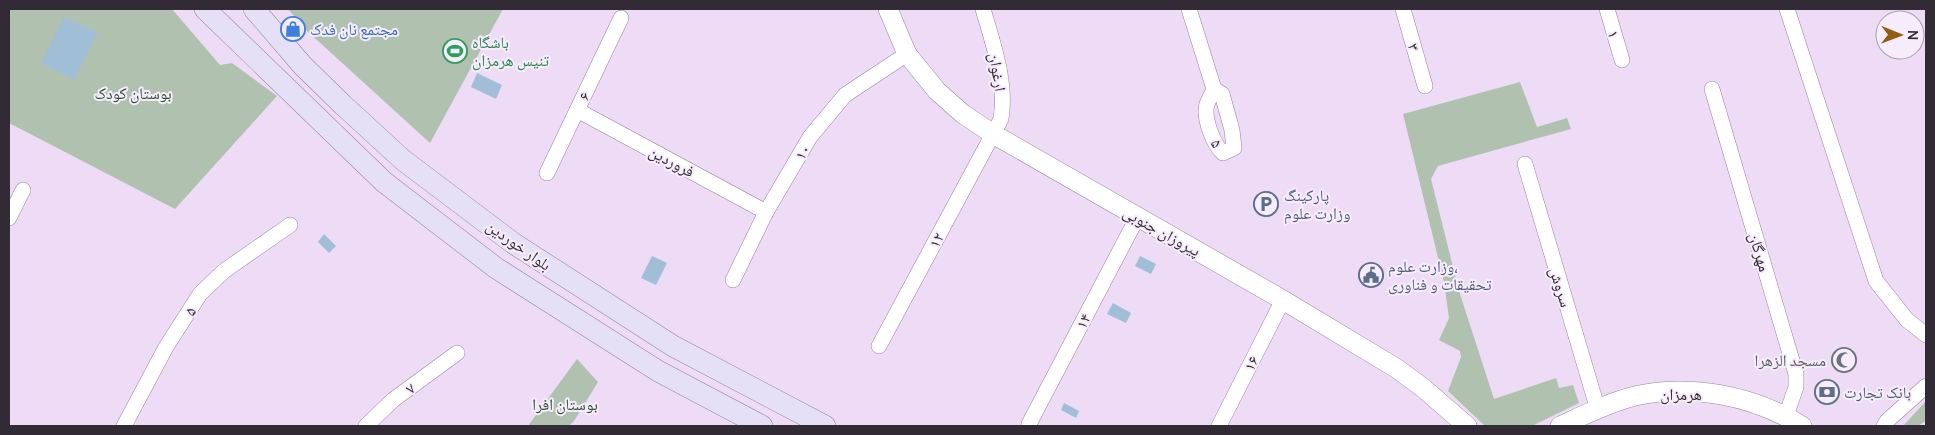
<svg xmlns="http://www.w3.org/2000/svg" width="1935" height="435" font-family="Manrope,'Noto Naskh Arabic',sans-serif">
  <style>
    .green { fill: #b0c1b0 }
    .water { fill: #a0bed6 }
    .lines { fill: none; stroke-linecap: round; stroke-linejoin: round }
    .minor-casing { stroke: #96859c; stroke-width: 16 }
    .tertiary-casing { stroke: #96859c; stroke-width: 20 }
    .secondary-casing { stroke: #96859c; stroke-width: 22 }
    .minor { stroke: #fff; stroke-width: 15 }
    .tertiary { stroke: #fff; stroke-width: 19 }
    .secondary { stroke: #e5e0f5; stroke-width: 21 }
    .labels { text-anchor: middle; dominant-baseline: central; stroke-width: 4; stroke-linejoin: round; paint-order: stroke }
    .shop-label { font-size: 16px; fill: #366cbe; stroke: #f7ecfc; text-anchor: start }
    .street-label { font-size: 16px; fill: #322b35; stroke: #f7ecfc }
    .leisure-label { font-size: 16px; fill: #27864d; stroke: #f7ecfc; text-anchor: start }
    .park-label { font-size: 16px; fill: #29512b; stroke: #f7ecfc }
    .service-label { font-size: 16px; fill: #4e5e75; stroke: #f7ecfc; text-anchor: start }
    .worship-label { font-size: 16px; fill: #5b616d; stroke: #f7ecfc; text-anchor: end }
  </style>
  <rect width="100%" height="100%" fill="#eedcf6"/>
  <g class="green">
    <path d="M9 9H172L220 65 232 63 277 96 175 209 9 123Z"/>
    <path d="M288 9H503L430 143 306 30Z"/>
    <path d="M1520 82 1537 127 1567 118 1571 129 1438 166 1431 179 1459 291 1494 399 1556 378 1559 388 1573 385 1579 403 1532 426H1485L1448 391 1461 357 1460 351 1439 340 1449 318 1444 282 1403 114Z"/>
    <path d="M577 359 598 382 574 421 569 426H528Z"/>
    <path d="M1926 401V421L1918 426H1903Z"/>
  </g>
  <g class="water">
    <path d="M64 17 98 32 74 80 41 63Z"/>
    <path d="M477 73 502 85 496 99 471 87Z"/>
    <path d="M324 234 336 246 329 253 318 242Z"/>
    <path d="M652 256 667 263 656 285 641 278Z"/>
    <path d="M1140 256 1156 264 1151 274 1135 266Z"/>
    <path d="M1113 303 1131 313 1126 323 1107 314Z"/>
    <path d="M1064 403 1079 411 1076 418 1061 410Z"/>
  </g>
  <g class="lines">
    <defs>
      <g id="minor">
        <path d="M1189 9 1214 89 1222 94 1232 130 1234 148 1223 153C1213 144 1203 117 1207 104 1209 99 1212 94 1214 89"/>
        <path d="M1403 9 1425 86"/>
        <path d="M1607 9 1622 60"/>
        <path d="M1787 9 1876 281 1907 320 1926 335"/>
        <path d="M1712 89 1796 374V387L1786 416"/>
        <path d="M577 110 766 212"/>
        <path d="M1525 164 1598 410"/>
        <path d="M547 173 621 18"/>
        <path d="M9 218 23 190"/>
        <path d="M733 280 766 212 810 137 845 95 907 54"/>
        <path d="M879 346 1001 119C1007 82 993 44 983 9"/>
        <path d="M1029 424 1137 218"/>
        <path d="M124 426 166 347 200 294 224 271 290 225"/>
        <path d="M366 426 393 400 457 353"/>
        <path d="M1219 426 1283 300"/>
        <path d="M1884 426 1887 421 1926 386"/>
      </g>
      <g id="tertiary">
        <path d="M888 9 907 54 937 91 963 114 993 134 1283 300 1396 368 1422 387 1467 426"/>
        <path d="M1560 426C1584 415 1610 402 1635 396 1690 383 1755 396 1802 426"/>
      </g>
      <g id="secondary">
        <path d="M205 9 384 182 496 268 658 371 762 426"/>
        <path d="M254 9 303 66 343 105 403 160 513 243 673 346 825 426"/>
      </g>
    </defs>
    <use href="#minor" class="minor-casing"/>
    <use href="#tertiary" class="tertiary-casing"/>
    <use href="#secondary" class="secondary-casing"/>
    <use href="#minor" class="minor"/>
    <use href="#tertiary" class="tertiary"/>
    <use href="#secondary" class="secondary"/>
  </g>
  <defs>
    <symbol id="shop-ring" viewBox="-11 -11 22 22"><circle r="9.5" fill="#f7ecfc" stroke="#3f7fe0" stroke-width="1.5"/><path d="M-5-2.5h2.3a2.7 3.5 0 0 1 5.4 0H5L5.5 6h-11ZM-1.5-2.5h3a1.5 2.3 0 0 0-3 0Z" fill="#3f7fe0"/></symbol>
    <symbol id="stadium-ring" viewBox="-11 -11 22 22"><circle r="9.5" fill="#f7ecfc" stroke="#2e9e5b" stroke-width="1.5"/><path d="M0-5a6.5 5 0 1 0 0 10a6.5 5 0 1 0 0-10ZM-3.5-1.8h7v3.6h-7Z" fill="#2e9e5b"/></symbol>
    <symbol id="parking-ring" viewBox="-11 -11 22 22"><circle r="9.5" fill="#f7ecfc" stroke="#5c6f8a" stroke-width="1.5"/><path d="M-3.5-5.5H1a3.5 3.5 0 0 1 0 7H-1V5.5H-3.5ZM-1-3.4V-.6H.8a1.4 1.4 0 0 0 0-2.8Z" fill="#5c6f8a"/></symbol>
    <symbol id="civic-ring" viewBox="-11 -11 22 22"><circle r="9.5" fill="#f7ecfc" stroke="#5c6f8a" stroke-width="1.5"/><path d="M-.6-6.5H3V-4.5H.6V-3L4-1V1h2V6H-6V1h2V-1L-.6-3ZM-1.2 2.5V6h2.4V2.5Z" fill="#5c6f8a"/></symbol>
    <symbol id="mosque-ring" viewBox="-11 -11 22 22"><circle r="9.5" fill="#f7ecfc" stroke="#6b7280" stroke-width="1.5"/><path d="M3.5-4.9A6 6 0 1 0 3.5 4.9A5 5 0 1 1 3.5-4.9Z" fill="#6b7280"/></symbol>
    <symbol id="bank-ring" viewBox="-11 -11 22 22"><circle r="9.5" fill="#f7ecfc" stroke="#5c6f8a" stroke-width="1.5"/><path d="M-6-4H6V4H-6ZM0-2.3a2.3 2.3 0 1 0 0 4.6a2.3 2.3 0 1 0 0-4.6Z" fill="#5c6f8a"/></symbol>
  </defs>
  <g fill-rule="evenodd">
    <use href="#shop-ring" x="279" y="15" width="28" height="28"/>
    <use href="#stadium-ring" x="441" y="37" width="28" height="28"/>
    <use href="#parking-ring" x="1252" y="190" width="28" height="28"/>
    <use href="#civic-ring" x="1357" y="261" width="28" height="28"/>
    <use href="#mosque-ring" x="1830" y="346" width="28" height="28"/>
    <use href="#bank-ring" x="1813" y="378" width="28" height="28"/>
  </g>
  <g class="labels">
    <g class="shop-label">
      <text x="310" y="29">مجتمع نان فدک</text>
    </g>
    <g class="street-label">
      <text transform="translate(1614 34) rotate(74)">۱</text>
      <text transform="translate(1414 47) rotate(74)">۳</text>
      <text transform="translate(998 72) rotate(81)">ارغوان</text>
      <text transform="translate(584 96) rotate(-64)">۶</text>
      <text transform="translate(1217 143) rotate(60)">۵</text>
      <text transform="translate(802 152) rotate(-60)">۱۰</text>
      <text transform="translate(672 161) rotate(28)">فروردین</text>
      <text transform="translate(1162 231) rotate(29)">پیروزان جنوبی</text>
      <text transform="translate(936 240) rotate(-62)">۱۲</text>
      <text transform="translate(519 245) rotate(35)">بلوار خوردین</text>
      <text transform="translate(1760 252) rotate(74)">مهرگان</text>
      <text transform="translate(1561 287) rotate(73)">سروش</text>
      <text transform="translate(190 311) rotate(-57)">۵</text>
      <text transform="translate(1083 321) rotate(-62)">۱۴</text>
      <text transform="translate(1251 363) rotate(-63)">۱۶</text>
      <text transform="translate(410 388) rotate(-37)">۷</text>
      <text x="1681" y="394">هرمزان</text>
    </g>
    <g class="leisure-label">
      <text x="472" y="42">باشگاه<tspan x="472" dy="18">تنیس هرمزان</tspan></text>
    </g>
    <g class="park-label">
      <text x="133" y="93">بوستان کودک</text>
      <text x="565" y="404">بوستان افرا</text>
    </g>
    <g class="service-label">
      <text x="1284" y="195">پارکینگ<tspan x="1284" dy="18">وزارت علوم</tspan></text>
      <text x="1388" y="266">وزارت علوم،<tspan x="1388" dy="18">تحقیقات و فناوری</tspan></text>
      <text x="1844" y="392">بانک تجارت</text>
    </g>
    <g class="worship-label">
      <text x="1826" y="360">مسجد الزهرا</text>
    </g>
  </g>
  <rect width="1935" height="435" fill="none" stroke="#322b35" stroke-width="20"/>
  <g transform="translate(1900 35) rotate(91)"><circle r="24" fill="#f7ecfc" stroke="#a89fac"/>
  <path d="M0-4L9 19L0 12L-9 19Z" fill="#925c11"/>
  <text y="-8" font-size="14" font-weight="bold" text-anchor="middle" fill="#322b35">N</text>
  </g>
</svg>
